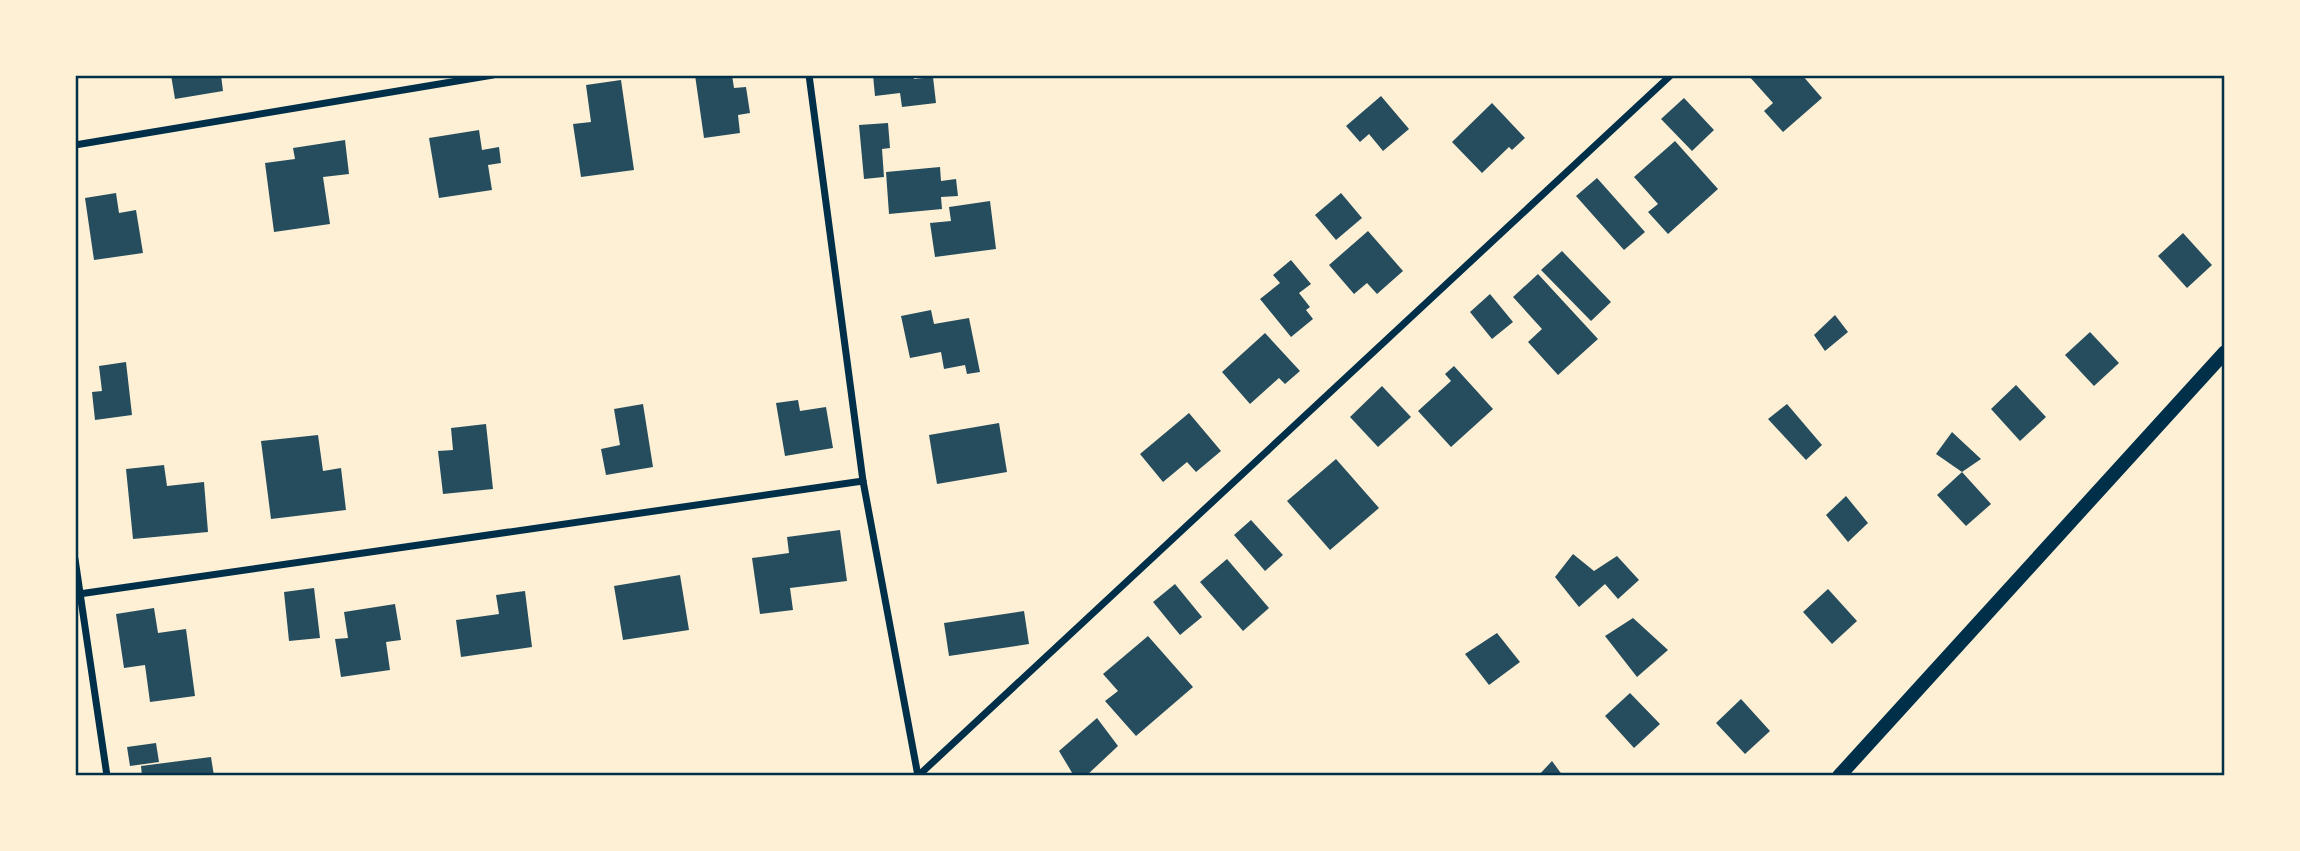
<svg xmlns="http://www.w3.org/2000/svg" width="2300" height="851" font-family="'Fira Sans',sans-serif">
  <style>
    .building { fill: #264d5e }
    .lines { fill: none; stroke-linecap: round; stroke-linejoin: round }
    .minor { stroke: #003049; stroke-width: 7 }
    .secondary { stroke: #003049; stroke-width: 14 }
    .neatline { fill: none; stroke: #003049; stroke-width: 2.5 }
  </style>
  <rect width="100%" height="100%" fill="#fdf0d5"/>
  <g class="building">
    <path d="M171 75H221L223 91 175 99Z"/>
    <path d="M695 75H732L734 88 746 87 750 113 738 115 740 133 704 138Z"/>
    <path d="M873 75H913L914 79 933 77 936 103 902 107 900 93 875 96Z"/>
    <path d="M1748 75H1802L1822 98 1783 132 1764 111 1773 103Z"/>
    <path d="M621 80 634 170 581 177 573 124 591 122 586 85Z"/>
    <path d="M1381 96 1409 129 1383 151 1369 134 1360 142 1346 126Z"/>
    <path d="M1684 98 1714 130 1692 151 1661 119Z"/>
    <path d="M1492 103 1525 138 1512 150 1509 147 1482 173 1452 142Z"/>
    <path d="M888 123 890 148 882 149 884 177 864 179 859 125Z"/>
    <path d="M479 130 482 150 499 147 501 163 488 165 492 190 439 198 429 138Z"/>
    <path d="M345 140 349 174 323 177 330 224 274 232 265 163 295 159 293 148Z"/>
    <path d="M1675 141 1718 189 1668 234 1648 212 1658 204 1634 177Z"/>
    <path d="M940 167 941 181 956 179 958 196 941 197 942 209 889 214 886 172Z"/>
    <path d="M1597 178 1645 232 1624 250 1576 196Z"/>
    <path d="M116 193 119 213 136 210 143 253 94 260 85 198Z"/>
    <path d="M1341 193 1362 218 1336 240 1315 215Z"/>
    <path d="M990 201 996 249 935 257 930 223 951 221 949 207Z"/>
    <path d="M1368 231 1403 271 1377 294 1367 283 1354 294 1329 265Z"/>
    <path d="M2183 233 2212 265 2187 288 2158 256Z"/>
    <path d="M1562 251 1611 302 1591 321 1541 270Z"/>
    <path d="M1291 260 1311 284 1299 293 1310 307 1306 310 1313 319 1291 337 1260 299 1280 283 1273 275Z"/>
    <path d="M1538 274 1598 339 1558 375 1528 342 1542 329 1513 297Z"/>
    <path d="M1490 294 1513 322 1492 339 1470 312Z"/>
    <path d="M931 310 934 324 969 318 980 372 967 374 965 365 944 369 941 352 910 358 901 316Z"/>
    <path d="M1835 315 1848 332 1825 351 1814 335Z"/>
    <path d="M2090 332 2119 363 2094 386 2065 355Z"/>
    <path d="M1265 333 1300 371 1285 384 1279 378 1250 404 1222 372Z"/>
    <path d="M126 362 132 415 95 420 92 392 102 391 99 366Z"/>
    <path d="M1454 366 1493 409 1451 447 1418 411 1451 381 1445 374Z"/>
    <path d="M2016 385 2046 417 2020 441 1991 409Z"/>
    <path d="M1382 386 1411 417 1378 447 1350 417Z"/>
    <path d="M798 400 800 411 826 407 833 448 785 456 776 403Z"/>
    <path d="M643 404 653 467 606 475 601 449 620 445 614 409Z"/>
    <path d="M1787 404 1822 445 1806 460 1768 419Z"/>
    <path d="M1189 413 1221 451 1196 472 1187 462 1163 482 1140 454Z"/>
    <path d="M999 423 1007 472 937 484 929 435Z"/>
    <path d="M486 424 493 489 443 494 438 451 453 450 451 428Z"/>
    <path d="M1952 432 1981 459 1962 472 1936 454Z"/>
    <path d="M318 435 323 471 341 468 346 510 271 519 261 441Z"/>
    <path d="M1336 459 1379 508 1330 550 1287 501Z"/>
    <path d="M164 465 167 486 204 482 208 532 133 539 126 469Z"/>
    <path d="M1962 472 1991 504 1966 526 1937 495Z"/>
    <path d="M1846 496 1868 523 1848 542 1826 515Z"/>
    <path d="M1251 520 1283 555 1265 571 1234 535Z"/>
    <path d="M840 530 847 581 790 588 793 610 760 614 752 558 789 553 787 537Z"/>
    <path d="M1573 554 1594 571 1617 556 1639 580 1618 599 1605 584 1579 607 1555 577Z"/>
    <path d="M1227 559 1269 608 1243 631 1200 582Z"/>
    <path d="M680 575 689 630 623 640 614 586Z"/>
    <path d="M1175 584 1202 617 1180 635 1153 602Z"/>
    <path d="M314 588 320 638 289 641 284 592Z"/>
    <path d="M1828 589 1857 621 1832 644 1803 612Z"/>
    <path d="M525 591 532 647 461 657 456 620 499 614 496 595Z"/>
    <path d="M395 604 401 640 386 642 390 670 341 677 335 639 348 638 344 612Z"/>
    <path d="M154 608 158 633 186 629 195 696 150 702 145 665 124 668 116 614Z"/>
    <path d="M1024 611 1029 644 949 656 944 623Z"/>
    <path d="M1633 618 1668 650 1637 677 1605 636Z"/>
    <path d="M1497 633 1520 662 1489 685 1465 654Z"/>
    <path d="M1148 636 1193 687 1136 736 1105 701 1118 691 1103 674Z"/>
    <path d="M1630 693 1660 724 1634 748 1605 716Z"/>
    <path d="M1741 699 1770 731 1745 754 1716 723Z"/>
    <path d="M1097 718 1118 746 1086 776H1074L1059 751Z"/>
    <path d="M156 743 159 762 130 766 127 747Z"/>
    <path d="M211 757 214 776H142L141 766Z"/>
    <path d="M1552 761 1563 776H1538Z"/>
  </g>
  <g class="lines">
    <g class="minor">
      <path d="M809 75 863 481 918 776"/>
      <path d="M75 145 493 75"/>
      <path d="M75 559 107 776"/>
      <path d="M75 598 79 594 863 481"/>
      <path d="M918 776 1671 75"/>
    </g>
    <path class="secondary" d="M1839 776 2225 352"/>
  </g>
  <rect width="2300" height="851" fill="none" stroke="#fdf0d5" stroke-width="154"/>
  <rect x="77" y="77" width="2146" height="697" class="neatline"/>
</svg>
